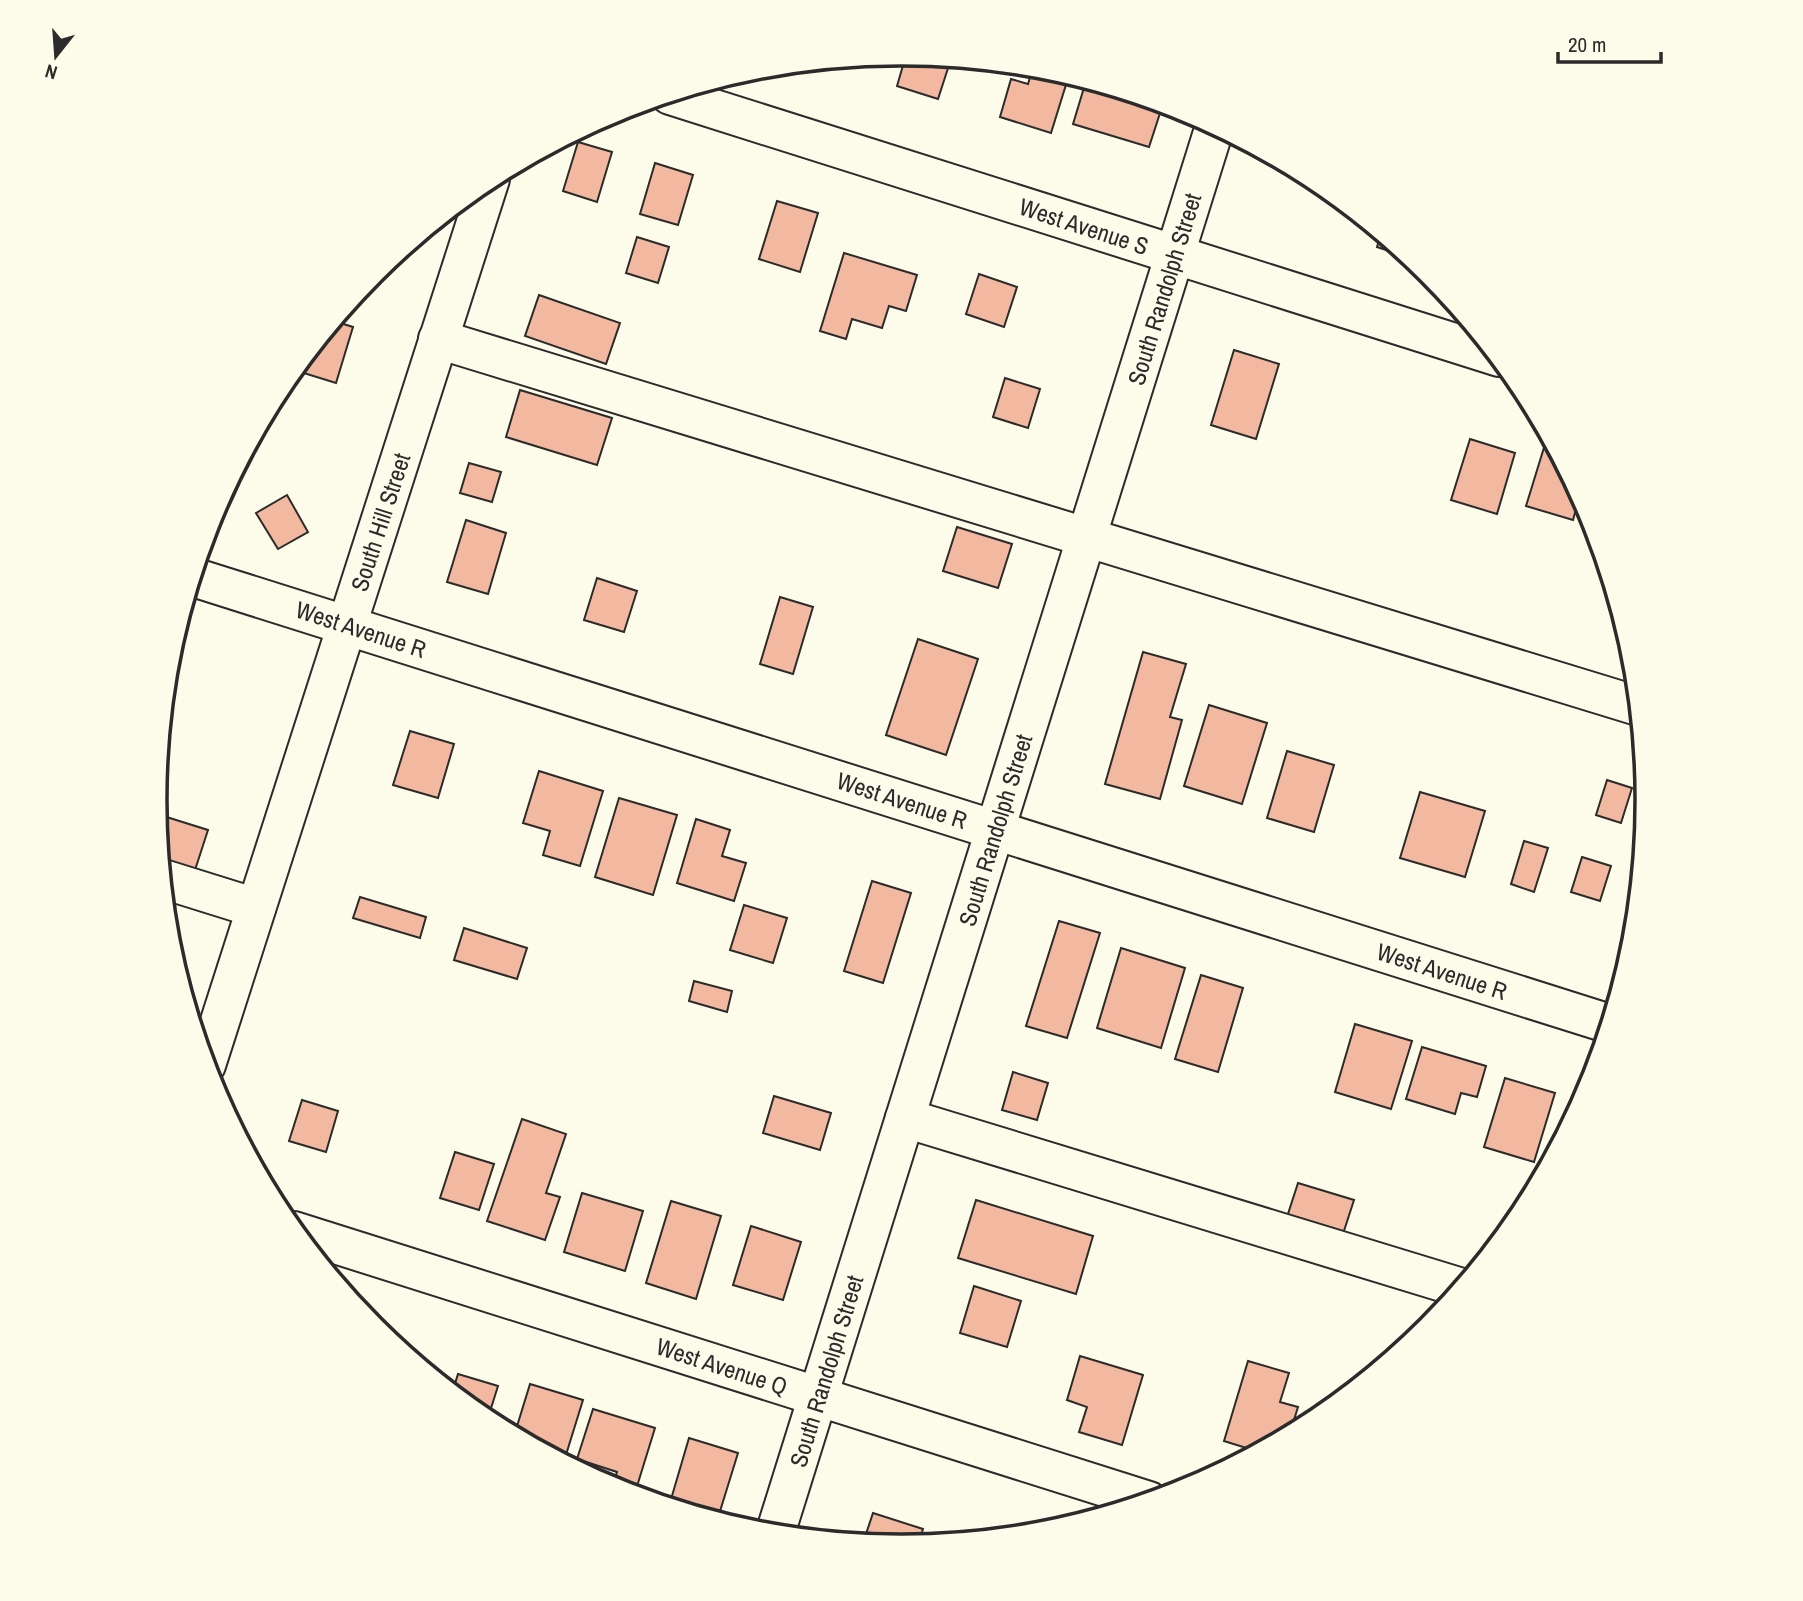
<svg xmlns="http://www.w3.org/2000/svg" width="1803" height="1601" font-family="'Archivo Narrow',sans-serif">
  <style>
    .building { fill: #f2b8a0; stroke: #2b2b2b; stroke-width: 2 }
    .lines { fill: none; stroke-linecap: round; stroke-linejoin: round }
    .minor-casing { stroke: #2b2b2b; stroke-width: 42 }
    .minor { stroke: #fdfbea; stroke-width: 38 }
    .labels { text-anchor: middle; dominant-baseline: central; stroke-width: 5; stroke-linejoin: round; paint-order: stroke }
    .street-label { font-size: 24px; fill: #2b2b2b; stroke: #fdfbea }
    .rim { fill: none; stroke: #2b2b2b; stroke-width: 3.5 }
  </style>
  <rect width="100%" height="100%" fill="#fdfbea"/>
  <g class="building">
    <path d="M906 55 951 59 938 99 897 86Z"/>
    <path d="M1033 67 1069 75 1051 133 1000 117 1011 79 1028 84Z"/>
    <path d="M1086 81 1163 104 1149 147 1073 124Z"/>
    <path d="M578 142 612 152 597 202 563 191Z"/>
    <path d="M655 163 693 175 678 225 640 214Z"/>
    <path d="M1288 165 1311 177 1287 170Z"/>
    <path d="M777 201 818 213 800 272 759 259Z"/>
    <path d="M1381 233 1411 258 1377 247Z"/>
    <path d="M637 237 669 247 658 283 626 273Z"/>
    <path d="M844 253 917 275 906 311 889 306 882 328 852 319 846 339 820 331Z"/>
    <path d="M979 274 1017 287 1004 327 966 314Z"/>
    <path d="M539 295 620 323 606 364 525 336Z"/>
    <path d="M334 321 353 327 336 383 294 370Z"/>
    <path d="M1234 350 1279 364 1256 439 1211 425Z"/>
    <path d="M1005 378 1040 389 1028 428 993 417Z"/>
    <path d="M520 390 612 418 597 465 506 437Z"/>
    <path d="M1470 439 1515 453 1497 514 1451 500Z"/>
    <path d="M1546 441 1553 443 1580 495 1573 520 1526 506Z"/>
    <path d="M469 463 501 472 492 502 460 493Z"/>
    <path d="M287 495 308 532 278 549 256 513Z"/>
    <path d="M466 520 506 533 488 594 447 582Z"/>
    <path d="M957 527 1012 544 998 588 943 571Z"/>
    <path d="M597 578 637 591 624 632 584 620Z"/>
    <path d="M780 597 813 607 793 674 760 664Z"/>
    <path d="M918 639 978 659 946 755 886 735Z"/>
    <path d="M1143 652 1186 664 1170 717 1182 720 1160 799 1105 784Z"/>
    <path d="M1209 705 1267 723 1242 804 1184 786Z"/>
    <path d="M410 731 454 744 438 798 393 785Z"/>
    <path d="M1287 751 1334 765 1314 832 1267 818Z"/>
    <path d="M539 771 603 791 580 866 543 855 550 831 523 823Z"/>
    <path d="M1607 780 1632 788 1621 823 1596 815Z"/>
    <path d="M1420 792 1485 811 1465 877 1400 858Z"/>
    <path d="M619 798 677 815 653 895 595 877Z"/>
    <path d="M157 814 208 830 195 870 161 859Z"/>
    <path d="M696 819 730 830 722 856 746 863 734 901 677 883Z"/>
    <path d="M1524 841 1548 848 1534 892 1511 884Z"/>
    <path d="M1582 857 1611 866 1600 901 1571 892Z"/>
    <path d="M872 881 911 893 883 983 844 971Z"/>
    <path d="M360 897 426 917 420 938 353 918Z"/>
    <path d="M744 905 787 918 773 963 730 950Z"/>
    <path d="M1059 921 1100 933 1067 1038 1026 1026Z"/>
    <path d="M464 928 527 948 517 979 454 960Z"/>
    <path d="M1121 948 1185 968 1161 1048 1097 1028Z"/>
    <path d="M1201 975 1243 988 1218 1072 1175 1059Z"/>
    <path d="M694 981 732 991 727 1012 689 1001Z"/>
    <path d="M1355 1024 1412 1041 1391 1109 1335 1092Z"/>
    <path d="M1422 1047 1486 1066 1477 1097 1461 1093 1455 1114 1406 1099Z"/>
    <path d="M1013 1072 1048 1083 1037 1120 1002 1110Z"/>
    <path d="M1505 1078 1555 1093 1534 1162 1484 1147Z"/>
    <path d="M774 1096 831 1113 820 1150 763 1133Z"/>
    <path d="M302 1100 338 1111 326 1152 289 1141Z"/>
    <path d="M522 1119 566 1134 546 1193 560 1197 545 1240 487 1221Z"/>
    <path d="M455 1152 494 1164 479 1210 440 1198Z"/>
    <path d="M1298 1183 1354 1200 1342 1237 1286 1220Z"/>
    <path d="M582 1193 643 1211 625 1271 564 1252Z"/>
    <path d="M976 1200 1093 1236 1076 1294 958 1258Z"/>
    <path d="M671 1201 721 1216 696 1299 646 1283Z"/>
    <path d="M751 1226 801 1242 783 1300 733 1285Z"/>
    <path d="M974 1286 1021 1301 1007 1347 960 1333Z"/>
    <path d="M1080 1356 1143 1375 1122 1445 1079 1432 1087 1407 1067 1400Z"/>
    <path d="M413 1360 431 1366 429 1374Z"/>
    <path d="M1248 1361 1289 1373 1280 1402 1298 1407 1289 1436 1259 1452 1224 1441Z"/>
    <path d="M458 1374 498 1386 487 1421 452 1393Z"/>
    <path d="M530 1384 583 1400 565 1458 542 1450 514 1436Z"/>
    <path d="M593 1409 655 1428 634 1496 612 1488 617 1472 577 1459Z"/>
    <path d="M689 1438 738 1453 717 1521 669 1506Z"/>
    <path d="M873 1513 923 1529 918 1545 901 1547 863 1543Z"/>
  </g>
  <g class="lines">
    <defs>
      <g id="minor">
        <path d="M670 95 1499 357"/>
        <path d="M438 339 1638 706"/>
        <path d="M193 577 1610 1024"/>
        <path d="M163 879 256 908"/>
        <path d="M206 1065 490 179"/>
        <path d="M905 1118 1462 1288"/>
        <path d="M294 1231 1149 1501"/>
        <path d="M775 1534 1215 126"/>
      </g>
    </defs>
    <use href="#minor" class="minor-casing"/>
    <use href="#minor" class="minor"/>
  </g>
  <g class="labels">
    <g class="street-label">
      <text transform="translate(1084 226) rotate(18)">West Avenue S</text>
      <text transform="translate(1164 289) rotate(-73)">South Randolph Street</text>
      <text transform="translate(380 522) rotate(-72)">South Hill Street</text>
      <text transform="translate(361 629) rotate(18)">West Avenue R</text>
      <text transform="translate(902 800) rotate(18)">West Avenue R</text>
      <text transform="translate(995 830) rotate(-73)">South Randolph Street</text>
      <text transform="translate(1442 971) rotate(18)">West Avenue R</text>
      <text transform="translate(722 1366) rotate(18)">West Avenue Q</text>
      <text transform="translate(826 1371) rotate(-73)">South Randolph Street</text>
    </g>
  </g>
  <path d="M0 0H1803V1601H0ZM167 800a734 734 0 1 1 1468 0a734 734 0 1 1-1468 0Z" fill="#fdfbea" fill-rule="evenodd"/>
  <path class="rim" d="M167 800a734 734 0 1 1 1468 0a734 734 0 1 1-1468 0Z"/>
  <g transform="translate(56 56) rotate(197)" stroke="#fdfbea" stroke-width="5" paint-order="stroke">
  <path d="M0-5L12 26L0 18L-12 26Z" fill="#2b2b2b"/>
  <text y="-10" font-size="19" font-weight="bold" text-anchor="middle" fill="#2b2b2b">N</text>
  </g>
  <path d="M1558 52v10h103v-10" fill="none" stroke="#2b2b2b" stroke-width="3.5"/>
  <text x="1568" y="52" font-size="21" fill="#2b2b2b" stroke="#fdfbea" stroke-width="5" paint-order="stroke">20 m</text>
</svg>
